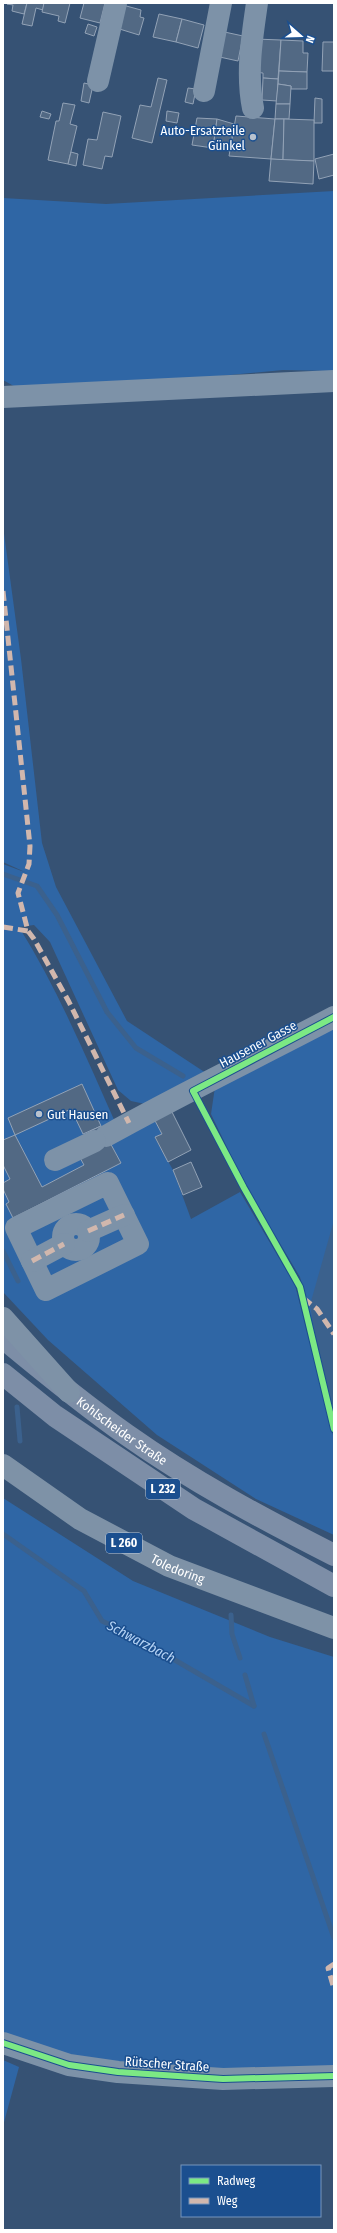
<svg xmlns="http://www.w3.org/2000/svg" width="337" height="2233" font-family="'Fira Sans Condensed',sans-serif">
  <style>
    .green { fill: #2f66a5 }
    .water { fill: #3b618d }
    .lines { fill: none; stroke-linecap: round; stroke-linejoin: round }
    .stream { stroke: #3b618d; stroke-width: 5 }
    .building { fill: #526984; stroke: #92a2b6 }
    .minor { stroke: #7d92a8; stroke-width: 22 }
    .major { stroke: #7d8ea7; stroke-width: 22 }
    .highway { stroke: #7e92a7; stroke-width: 22 }
    .quiet { stroke: #d1b7ad; stroke-width: 5; stroke-dasharray: 10 5; stroke-linecap: butt }
    .cycleway-casing { stroke: #1b4f8f; stroke-width: 8 }
    .cycleway { stroke: #7ce984; stroke-width: 6 }
    .poi-dot { fill: #b9c2ce; stroke: #1b4f8f; stroke-width: 1.5 }
    .labels { text-anchor: middle; dominant-baseline: central; stroke-width: 3; stroke-linejoin: round; paint-order: stroke }
    .shield { fill: #1b4f8f; stroke: #bbcadd; stroke-width: 1 }
    .shield-label { font-size: 12px; font-weight: bold; fill: #fff }
    .poi-label { font-size: 13px; fill: #fff; stroke: #1b4f8f; text-anchor: end }
    .street-label { font-size: 13px; fill: #fff; stroke: #1b4f8f }
    .water-label { font-size: 14px; font-style: italic; fill: #b5d3f5; stroke: #1b4f8f }
  </style>
  <rect width="100%" height="100%" fill="#365274"/>
  <g class="green">
    <path d="M334 191V371L283 370 28 394 3 380V198L106 204Z"/>
    <path d="M3 526 21 659 42 843 56 887 127 1021 209 1075 334 1010V1416L300 1277 246 1187 211 1114 215 1087 145 1104 131 1101 118 1090 50 942 34 925 19 927C59 991 89 1064 120 1133L153 1117 162 1134 155 1138 173 1170 191 1219 240 1192 295 1285 334 1439V1535L256 1499 157 1435 48 1340 3 1292V864L27 873 3 862Z"/>
    <path d="M3 1498 133 1581 270 1637 334 1657V2066L195 2069 110 2063 52 2052 3 2033Z"/>
    <path d="M3 2060 19 2067 3 2126Z"/>
  </g>
  <path class="water" d="M334 1220V1414L315 1335 310 1305Z"/>
  <g class="lines">
    <g class="stream">
      <path d="M3 874 37 886 57 915 107 1012 136 1048 183 1076"/>
      <path d="M3 1251 18 1281"/>
      <path d="M17 1407 20 1441"/>
      <path d="M3 1534 84 1591 102 1621 130 1634 254 1706"/>
      <path d="M231 1615 232 1634 240 1658"/>
      <path d="M245 1675 254 1706"/>
      <path d="M264 1734 334 1938"/>
    </g>
  </g>
  <g class="building">
    <path d="M27 3 24 14 12 11 13 5 7 4Z"/>
    <path d="M27 3H44L43 10 36 8 32 26 22 24Z"/>
    <path d="M44 3H70L65 23 58 21 59 16 42 12Z"/>
    <path d="M84 3H105L100 23 80 18Z"/>
    <path d="M119 4 141 10 140 17 144 18 139 35 113 27Z"/>
    <path d="M159 14 182 19 176 42 153 37Z"/>
    <path d="M182 19 204 25 198 48 176 42Z"/>
    <path d="M88 24 97 27 94 36 85 33Z"/>
    <path d="M220 31 243 36 238 61 215 56Z"/>
    <path d="M255 39 281 40 278 79 263 78V73L253 72Z"/>
    <path d="M281 40 303 41V53H308L307 72 279 71Z"/>
    <path d="M323 42H334V71H322Z"/>
    <path d="M279 71 307 72V89H291V86L278 84Z"/>
    <path d="M158 78 167 80 152 143 132 138 140 105 151 107Z"/>
    <path d="M263 78 278 79 277 101 262 100Z"/>
    <path d="M84 83 93 85 89 103 81 101Z"/>
    <path d="M278 84 291 86 290 104H276Z"/>
    <path d="M188 88 196 89 193 104 185 102Z"/>
    <path d="M315 98 322 99V123H314Z"/>
    <path d="M63 103 75 105 70 124 77 126 68 164 48 160 56 121H59Z"/>
    <path d="M276 104H290L289 119H275Z"/>
    <path d="M42 111 51 114 49 119 40 117Z"/>
    <path d="M167 111 179 113 177 123 166 121Z"/>
    <path d="M103 112 121 116 112 157 105 156 102 169 83 165 88 139 97 140Z"/>
    <path d="M236 116 275 119 271 159 229 156Z"/>
    <path d="M197 118 217 119 213 148 192 145Z"/>
    <path d="M217 119 234 124 230 151 213 148Z"/>
    <path d="M275 119H284L283 160 271 159Z"/>
    <path d="M284 119 314 120V161L283 160Z"/>
    <path d="M71 152 78 154 76 166 68 164Z"/>
    <path d="M334 154V175L319 179 315 159Z"/>
    <path d="M271 159 314 161 313 184 269 181Z"/>
    <path d="M82 1084 101 1126 83 1134 71 1109 15 1135 8 1118Z"/>
    <path d="M170 1108 191 1150 168 1162 155 1137 162 1134 153 1117Z"/>
    <path d="M101 1126 121 1163 13 1218 6 1204 9 1202 3 1189V1183L10 1179 3 1165V1140L15 1135 42 1187 84 1165 79 1156 98 1146 90 1131Z"/>
    <path d="M191 1162 202 1187 183 1195 173 1170Z"/>
  </g>
  <g class="lines">
    <g class="minor">
      <path d="M98 81 116 3"/>
      <path d="M204 91 221 3"/>
      <path d="M253 108C246 73 252 38 257 3"/>
      <path d="M3 397 334 381"/>
      <path d="M106 1136C181 1094 258 1057 334 1017"/>
      <path d="M55 1160 95 1141"/>
      <path d="M108 1183 138 1244 46 1290 16 1228Z"/>
      <circle cx="76" cy="1237" r="13"/>
      <path d="M88 1231 124 1215"/>
      <path d="M32 1261 64 1244"/>
      <path d="M3 2043 69 2065 118 2072 223 2079 334 2076"/>
    </g>
    <g class="major">
      <path id="s1" d="M3 1338C44 1372 84 1405 127 1435 192 1481 263 1519 334 1555"/>
      <path d="M3 1374 55 1416 194 1509 334 1586"/>
    </g>
    <g class="highway">
      <path d="M3 1318 69 1392"/>
      <path id="s2" d="M3 1465 80 1519 169 1566 334 1628"/>
    </g>
    <g class="quiet">
      <path d="M3 591 30 846 29 864 18 893 28 931 34 939 69 1002 129 1123"/>
      <path d="M3 927 28 931"/>
      <path d="M88 1231 124 1215"/>
      <path d="M32 1261 64 1244"/>
      <path d="M303 1298 317 1309 334 1334"/>
      <path d="M334 1964 328 1968 334 1989"/>
    </g>
    <defs>
      <g id="cycleway">
        <path d="M334 1017 193 1091 244 1188 300 1287 334 1429"/>
        <path d="M3 2043 69 2065 118 2072 223 2079 334 2076"/>
      </g>
    </defs>
    <use href="#cycleway" class="cycleway-casing"/>
    <use href="#cycleway" class="cycleway"/>
  </g>
  <g class="poi-dot">
    <circle cx="253" cy="137" r="4"/>
    <circle cx="39" cy="1114" r="4"/>
  </g>
  <g class="labels">
    <g class="shield">
      <rect x="146" y="1479" width="34" height="20" rx="3"/>
      <rect x="106" y="1533" width="36" height="20" rx="3"/>
    </g>
    <g class="shield-label">
      <text x="163" y="1489">L 232</text>
      <text x="124" y="1543">L 260</text>
    </g>
    <g class="poi-label">
      <text x="245" y="130">Auto-Ersatzteile<tspan x="245" dy="15">Günkel</tspan></text>
      <text x="47" y="1114" text-anchor="start">Gut Hausen</text>
    </g>
    <g class="street-label">
      <text transform="translate(258 1044) rotate(-28)">Hausener Gasse</text>
      <text stroke="none"><textPath href="#s1" startOffset="151">Kohlscheider Straße</textPath></text>
      <text stroke="none"><textPath href="#s2" startOffset="204">Toledoring</textPath></text>
      <text transform="translate(167 2064) rotate(4)">Rütscher Straße</text>
    </g>
    <g class="water-label">
      <text transform="translate(141 1642) rotate(28)">Schwarzbach</text>
    </g>
  </g>
  <rect width="337" height="2233" fill="none" stroke="#ffffff" stroke-width="8"/>
  <rect x="181" y="2165" width="140" height="52" fill="#1b4f8f" stroke="#7695bc"/>
  <rect x="189" y="2178" width="20" height="6" fill="#7ce984" stroke="#7695bc"/>
  <text x="217" y="2185" font-size="12" fill="#ffffff">Radweg</text>
  <rect x="189" y="2198" width="20" height="6" fill="#d1b7ad" stroke="#7695bc"/>
  <text x="217" y="2205" font-size="12" fill="#ffffff">Weg</text>
  <g transform="translate(301 36) rotate(110)" stroke="#1b4f8f" stroke-width="3" paint-order="stroke">
  <path d="M0-3L7 15L0 10L-7 15Z" fill="#ffffff"/>
  <text y="-6" font-size="11" font-weight="bold" text-anchor="middle" fill="#ffffff">N</text>
  </g>
</svg>
